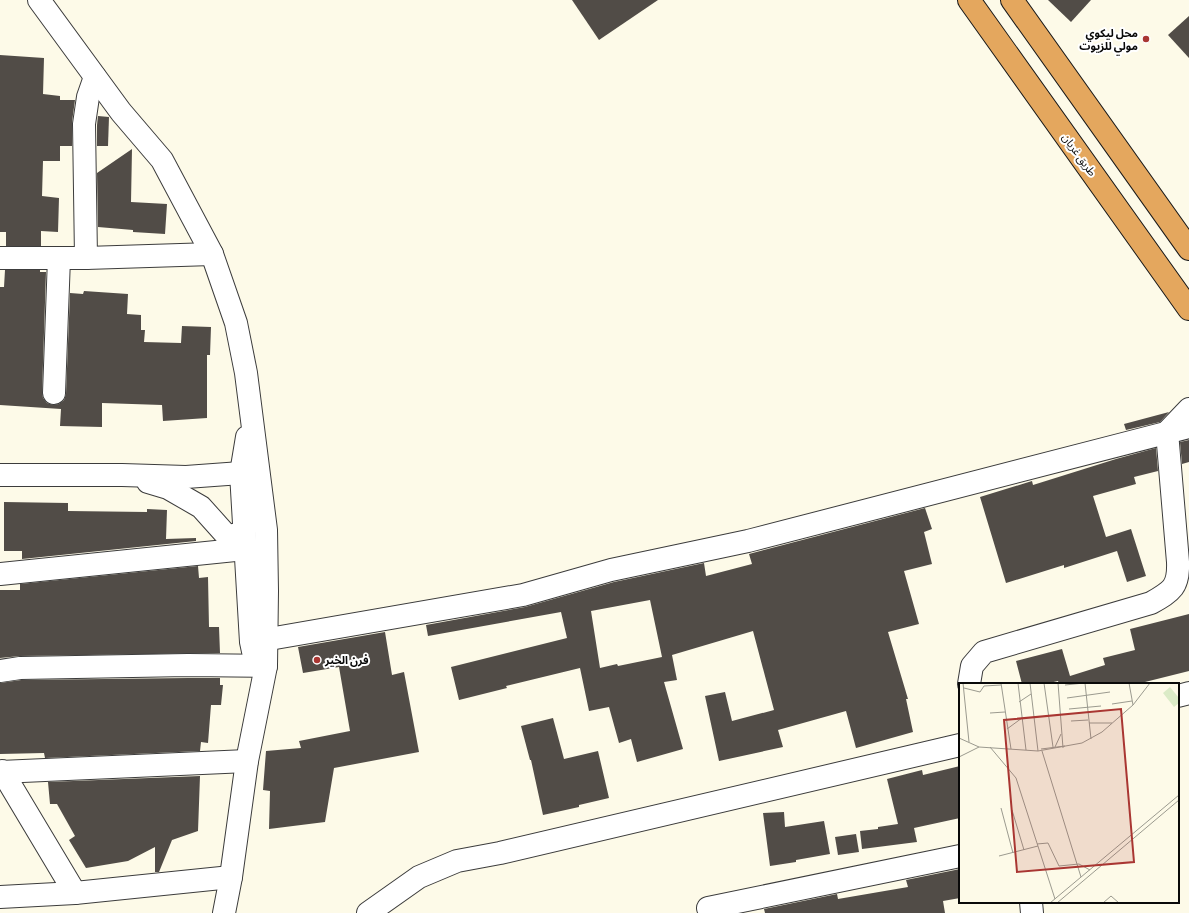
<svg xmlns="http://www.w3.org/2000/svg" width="1189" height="913" font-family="Bitter,'Noto Sans Arabic',serif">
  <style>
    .building { fill: #514c47; fill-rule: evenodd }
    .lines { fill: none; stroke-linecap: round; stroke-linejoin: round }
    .minor-casing { stroke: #3c3c3c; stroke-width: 24 }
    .highway-casing { stroke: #1a1a1a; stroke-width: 24 }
    .minor { stroke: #fff; stroke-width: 22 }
    .highway { stroke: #e4a75e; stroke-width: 22 }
    .poi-dot { fill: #a93632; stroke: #fff; stroke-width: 1.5 }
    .labels { text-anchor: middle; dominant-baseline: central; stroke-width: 4; stroke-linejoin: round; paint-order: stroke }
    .poi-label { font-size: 11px; font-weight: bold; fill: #090909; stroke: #fff; text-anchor: end }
    .street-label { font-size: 11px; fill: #090909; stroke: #fff }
    .inset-road { fill: none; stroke: #9b9a8f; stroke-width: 1 }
    .view { fill: #a93632; fill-opacity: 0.15; stroke: #a93632; stroke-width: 2 }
    .inset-edge { fill: none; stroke: #090909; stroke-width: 2 }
  </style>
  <rect width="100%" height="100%" fill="#fdfae8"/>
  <g class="building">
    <path d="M572 0H658L599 40Z"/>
    <path d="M1048 0H1091L1071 22Z"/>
    <path d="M1189 16V58L1168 35Z"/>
    <path d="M0 55 44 58 43 94 60 96V100H75L72 122V146H60V161H43L42 196 59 198 58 232 41 231V246H6V232H0Z"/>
    <path d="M98 116 109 117 108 146H97V125Z"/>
    <path d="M132 149 131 202 167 204 165 234 133 232V230L98 227 97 173Z"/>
    <path d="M5 270H40V272H46L42 393 43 398 47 403 53 405 59 404 64 400 66 394 70 293 83 294 84 291 128 294 127 314 141 315V330H145L144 342 181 343 182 326 211 327 210 355H207V418L163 421 162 405 102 403V427L60 426 61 409 0 405V287H4Z"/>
    <path d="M1169 412 1160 422 1126 430 1124 424Z"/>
    <path d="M1189 440V462L1182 464 1180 442Z"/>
    <path d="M1156 448 1158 471 1134 477 1136 484 1093 496 1106 537 1131 529 1146 576 1127 582 1117 551 1064 568V565L1006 583 980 497 1032 481 1033 485 1116 459Z"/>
    <path d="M4 502 68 503V511L147 512V509L167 510 166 539 196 538V541L22 559V551H4Z"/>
    <path d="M925 508 932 529 924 532 932 564 904 571 919 624 888 632 908 699H906L913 732 856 748 846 711 778 730 783 747 719 761 705 696 725 692 732 721 774 710 753 631 672 655 677 680 664 682 683 749 637 762 631 739 619 743 609 707 589 711 580 668 506 686 507 688 459 700 451 667 567 638 561 612 428 636 426 625 525 607 614 582 704 563 706 576 752 564 749 554ZM650 600 662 657 618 666 617 664 600 668 591 611Z"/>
    <path d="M198 566 199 578 208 577 209 627H219L220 653 20 656 0 658V590H20V584Z"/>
    <path d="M1189 614V671L1137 684H1059L1058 681 1045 684H1022L1016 661 1062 649 1070 676 1105 665 1103 658 1135 650 1130 629Z"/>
    <path d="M385 632 392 675 404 672 419 752 334 768 325 822 269 829 270 791 263 790 266 751 301 748 299 741 350 731 339 667 303 673 298 647Z"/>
    <path d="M188 678H220V685H223L221 705H211L208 743 201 742 200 751 45 758 44 753 0 754V683L21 680Z"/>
    <path d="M553 718 564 759 598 751 609 798 579 805V807L543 815 531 760H530L521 726Z"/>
    <path d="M960 766V818L914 828 917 842 862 849 860 831 878 829V827L898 824 887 779 922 770 923 775Z"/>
    <path d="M200 776 198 831 172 840 159 872H155V847L128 861 86 868 69 840 75 836 57 804H50L48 782Z"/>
    <path d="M784 812 785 827 824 821 830 854 796 860V862L770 866 763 813Z"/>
    <path d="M856 834 859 852 838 855 835 837Z"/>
    <path d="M960 869V898L943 901 945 913H765L764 909 837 894 838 899 908 887 906 880Z"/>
  </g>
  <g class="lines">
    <defs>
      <g id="minor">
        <path d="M39 0 121 112 162 160 212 254 236 323 246 373 266 530 267 591 266 666 247 761 231 877 224 913"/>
        <path d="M0 258H86L212 254"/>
        <path d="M86 258 84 124 88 97 95 77"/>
        <path d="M54 393 59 258"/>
        <path d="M247 437 241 473 251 642 254 656"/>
        <path d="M0 475H122L186 477 241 473 257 474"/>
        <path d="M148 482 168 488 201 507 227 536 244 533"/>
        <path d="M0 574 245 549"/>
        <path d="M252 642 523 595 611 570 748 541 1189 427"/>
        <path d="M0 671 20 668 188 665 266 666"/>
        <path d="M969 684 972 666 984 652 1151 603C1172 591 1179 587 1178 562L1167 432 1189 409"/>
        <path d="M1178 696 1189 693"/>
        <path d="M2 771 75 893"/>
        <path d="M0 772 247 761"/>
        <path d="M0 897 75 893 231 877"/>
        <path d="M1031 902 1032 913"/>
        <path d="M708 908 960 856"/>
        <path d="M368 913 419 877 457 861 500 853 960 745"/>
      </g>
      <g id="highway">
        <path d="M969 0 1189 309"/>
        <path d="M1012 0 1189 249"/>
      </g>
    </defs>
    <use href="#minor" class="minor-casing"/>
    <use href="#highway" class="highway-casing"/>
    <use href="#minor" class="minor"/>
    <use href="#highway" class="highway"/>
  </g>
  <g class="poi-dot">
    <circle cx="1146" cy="39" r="4"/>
    <circle cx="317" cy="660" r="4"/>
  </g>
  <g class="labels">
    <g class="poi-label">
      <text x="1138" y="33">محل ليكوي<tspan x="1138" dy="13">مولي للزيوت</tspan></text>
      <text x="325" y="660" text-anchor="start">فرن الخير</text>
    </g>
    <g class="street-label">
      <text transform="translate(1079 155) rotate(54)">طريق غريان</text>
    </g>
  </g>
  <g transform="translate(959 683)">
    <rect width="220" height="220" fill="#fdfae8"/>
    <path d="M211 4 220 15V20L215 24 204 10Z" fill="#dbebc7"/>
    <path class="inset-road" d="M4 0 10 59M42 0 52 66M59 0 67 67M71 0 79 68M85 0 94 64M99 0 104 65M126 0 132 56M170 0 174 22M106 2 125 0M5 5 21 9 25 3 42 2M108 15 151 9M60 19 72 11M153 21 173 18M110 26 142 23M31 30 46 29M112 38 129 37M130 40H153M48 46 63 35M0 55 20 64M31 64 57 95 96 216M96 64 102 51M82 66 106 63M83 68 122 194M0 74 20 64 79 68 123 60 143 49 174 22 191 0M42 125 54 170M53 127 65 167M78 161 89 160 100 183 120 181 131 187M40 173 79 163M91 220 220 112M98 220 220 117M144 220 152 213 160 220"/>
    <path class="view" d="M162 26 175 179 58 189 45 37Z"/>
    <rect width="220" height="220" class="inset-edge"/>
  </g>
</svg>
